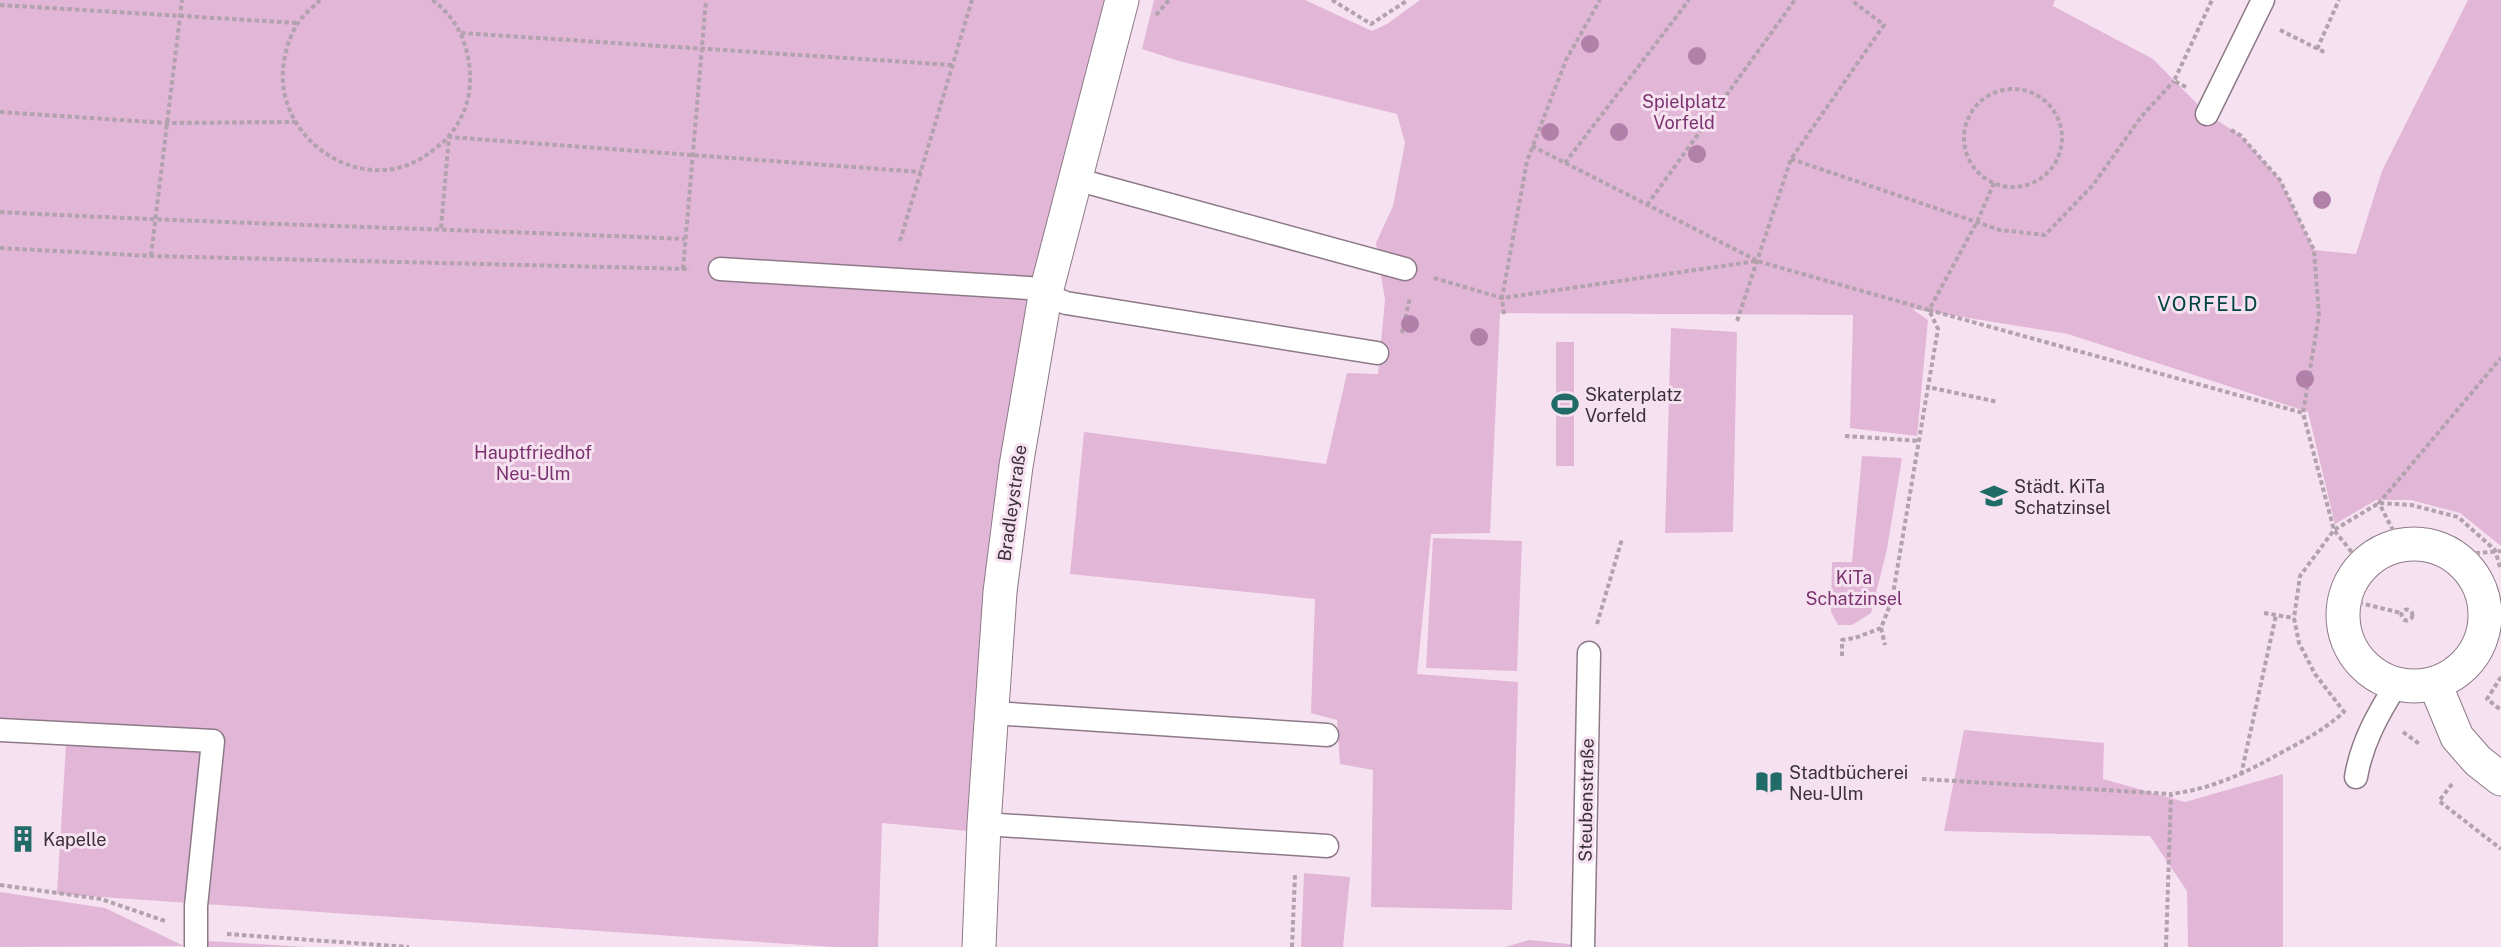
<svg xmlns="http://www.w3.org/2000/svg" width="2501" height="947" font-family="'Public Sans',sans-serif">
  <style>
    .green { fill: #e2b6d7 }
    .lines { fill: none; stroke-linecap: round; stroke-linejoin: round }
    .service-casing { stroke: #8d7a88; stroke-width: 25 }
    .minor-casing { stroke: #8d7a88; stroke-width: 35 }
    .path { stroke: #b2a2ad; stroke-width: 4; stroke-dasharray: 4.5 3; stroke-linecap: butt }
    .service { stroke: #fff; stroke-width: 22 }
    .minor { stroke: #fff; stroke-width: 33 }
    .tree { fill: #b281a9 }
    .labels { text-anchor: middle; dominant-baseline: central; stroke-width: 6; stroke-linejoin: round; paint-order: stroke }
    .park-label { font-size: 18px; fill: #7b336f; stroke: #f6e1f0 }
    .poi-label { font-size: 18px; fill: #393137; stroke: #f6e1f0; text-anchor: start }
    .street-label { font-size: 18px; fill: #393137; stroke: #f6e1f0 }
    .neighbourhood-label { font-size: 20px; letter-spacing: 1.5px; fill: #004441; stroke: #f6e1f0 }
  </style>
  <rect width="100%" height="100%" fill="#f6e1f0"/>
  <g class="green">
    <path d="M0 0H1113L1029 288 999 466 981 655 968 831 882 823 878 947H833L57 894 67 728 0 721Z"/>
    <path d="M1154 0H1305L1372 31 1387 24 1420 0H2055L2053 6 2153 59 2207 114 2240 135 2280 180 2314 250 2356 254 2382 171 2468 0H2501V546L2460 513 2411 500H2376L2335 524 2308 412 2068 334 1912 309 1928 320 1917 436 1850 428 1853 315 1500 313 1490 533 1431 534 1417 674 1518 682 1512 910 1371 907 1373 770 1340 764 1337 720 1311 713 1315 599 1070 574 1084 432 1326 464 1347 373 1378 374 1385 300 1376 243 1393 206 1405 143 1397 114 1179 61 1142 49Z"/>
    <path d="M1671 328 1737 332 1733 532 1665 533Z"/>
    <rect x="1556" y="342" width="18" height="124"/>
    <path d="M1862 456 1902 458 1887 549 1871 613 1852 625H1838L1831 612 1832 562H1852Z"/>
    <path d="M1433 538 1522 541 1517 671 1426 668Z"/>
    <path d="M1964 730 2104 743 2103 779 2185 802 2283 774V947H2188L2187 891 2150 836 1944 831Z"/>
    <path d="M1304 873 1350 877 1343 947H1301Z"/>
    <path d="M0 892 105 908 184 946 0 947Z"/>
    <path d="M1529 940 1598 947H1505Z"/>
    <path d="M208 941 307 947H207Z"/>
  </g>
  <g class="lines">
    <defs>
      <g id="service">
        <path d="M2207 114 2263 0"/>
        <path d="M1075 179 1405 269"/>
        <path d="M720 269 1029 288 1066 303 1377 353"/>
        <path d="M993 713 1327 735"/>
        <path d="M0 730 213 741 196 906V947"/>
        <path d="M2356 777C2362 742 2378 714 2396 685"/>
        <path d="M984 824 1327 846"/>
        <path d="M1583 947 1589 653"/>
      </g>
      <g id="minor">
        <circle cx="2414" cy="615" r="71"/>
        <path d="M2435 684 2457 737 2478 761 2501 779"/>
        <path d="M979 947 984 824 1000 592 1016 466 1045 296 1122 0"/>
      </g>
    </defs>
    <use href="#service" class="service-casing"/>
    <use href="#minor" class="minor-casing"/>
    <g class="path">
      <path d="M320 0C313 7 303 15 298 23 290 35 286 49 284 62 273 125 336 182 398 168 415 164 429 154 442 143 459 128 471 102 470 78 470 48 458 18 432 0"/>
      <path d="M1332 0 1371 24 1408 0"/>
      <path d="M0 5 298 23"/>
      <path d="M1156 15 1169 0"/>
      <path d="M2280 30 2326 53"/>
      <path d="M461 33 953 65"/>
      <path d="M2317 49 2339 0"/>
      <path d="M2186 87 2174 81 2212 0"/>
      <circle cx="2013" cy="138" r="49"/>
      <path d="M0 112 167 123 295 122"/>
      <path d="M2231 130 2240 135 2280 180 2314 250 2319 315 2303 413 2334 530 2362 565"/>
      <path d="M1532 146 1756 260"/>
      <path d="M1791 159 2000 230 2045 235 2093 185 2141 117 2174 81"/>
      <path d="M1565 163 1689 0"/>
      <path d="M1994 183 1977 222 1929 310 2303 413"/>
      <path d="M1647 205 1795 0"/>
      <path d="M0 212C228 224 457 229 685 239"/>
      <path d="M441 228 449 137 921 172"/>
      <path d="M900 241 972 0"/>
      <path d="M0 248 151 256 690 269"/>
      <path d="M151 256 182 0"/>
      <path d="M683 269 706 0"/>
      <path d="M1434 278 1502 298 1757 261 1929 310 1938 329 1928 387"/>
      <path d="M1504 314 1502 298 1527 161 1566 60 1600 0"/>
      <path d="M1737 321 1791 159 1884 25 1851 0"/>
      <path d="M1402 333 1410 297"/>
      <path d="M1845 436 1920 441"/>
      <path d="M2400 544 2379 503 2501 358"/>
      <path d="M2453 555 2501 551"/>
      <path d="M2344 599 2401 613"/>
      <circle cx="2407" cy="615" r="5.5"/>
      <path d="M2264 613 2294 618"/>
      <path d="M1597 624 1622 539"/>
      <path d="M1881 628 1885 645"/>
      <path d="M1842 656V640L1855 638 1881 628 1892 600 1928 387 1998 402"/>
      <path d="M2501 677 2487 699 2501 710"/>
      <path d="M2345 713 2315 674 2299 643 2294 618 2300 576 2334 530 2379 503 2411 505 2458 517 2495 550 2501 570"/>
      <path d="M2403 732 2421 745"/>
      <path d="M2241 775 2276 615"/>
      <path d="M1922 779 2171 794"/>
      <path d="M2452 784 2439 801 2501 849"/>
      <path d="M0 885 101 899 165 921"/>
      <path d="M227 934 409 947"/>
      <path d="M1292 947 1295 875"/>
      <path d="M2166 947 2171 794C2216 788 2247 772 2286 750 2307 739 2326 728 2344 712"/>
    </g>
    <use href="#service" class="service"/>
    <use href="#minor" class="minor"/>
  </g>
  <g class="tree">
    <circle cx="1590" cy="44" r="9"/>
    <circle cx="1697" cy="56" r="9"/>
    <circle cx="1550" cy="132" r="9"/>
    <circle cx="1619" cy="132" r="9"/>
    <circle cx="1697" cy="154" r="9"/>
    <circle cx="2322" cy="200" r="9"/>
    <circle cx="1410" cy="324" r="9"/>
    <circle cx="1479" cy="337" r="9"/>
    <circle cx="2305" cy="379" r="9"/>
  </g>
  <defs>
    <symbol id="stadium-bare" viewBox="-9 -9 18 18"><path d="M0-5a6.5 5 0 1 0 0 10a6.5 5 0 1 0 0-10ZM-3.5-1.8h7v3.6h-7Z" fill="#206b68" stroke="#f6e1f0" stroke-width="2.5" paint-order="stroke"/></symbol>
    <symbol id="school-bare" viewBox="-9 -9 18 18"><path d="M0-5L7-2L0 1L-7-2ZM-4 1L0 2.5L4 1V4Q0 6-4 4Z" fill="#206b68" stroke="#f6e1f0" stroke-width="2.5" paint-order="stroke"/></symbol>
    <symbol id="library-bare" viewBox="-9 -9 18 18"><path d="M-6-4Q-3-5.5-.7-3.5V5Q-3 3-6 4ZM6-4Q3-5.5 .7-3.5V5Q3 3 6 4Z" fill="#206b68" stroke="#f6e1f0" stroke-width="2.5" paint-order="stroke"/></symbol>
    <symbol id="building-bare" viewBox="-9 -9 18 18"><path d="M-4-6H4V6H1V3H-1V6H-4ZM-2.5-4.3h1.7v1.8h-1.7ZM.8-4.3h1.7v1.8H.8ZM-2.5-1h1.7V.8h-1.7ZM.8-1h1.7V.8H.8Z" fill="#206b68" stroke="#f6e1f0" stroke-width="2.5" paint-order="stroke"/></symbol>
  </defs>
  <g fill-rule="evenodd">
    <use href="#stadium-bare" x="1546" y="385" width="38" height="38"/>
    <use href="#school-bare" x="1975" y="477" width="38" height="38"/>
    <use href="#library-bare" x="1750" y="763" width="38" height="38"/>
    <use href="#building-bare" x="4" y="820" width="38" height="38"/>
  </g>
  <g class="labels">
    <g class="park-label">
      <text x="1684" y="101">Spielplatz<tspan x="1684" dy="21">Vorfeld</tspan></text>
      <text x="533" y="452">Hauptfriedhof<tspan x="533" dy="21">Neu-Ulm</tspan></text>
      <text x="1854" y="577">KiTa<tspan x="1854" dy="21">Schatzinsel</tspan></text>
    </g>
    <g class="poi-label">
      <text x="1585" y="394">Skaterplatz<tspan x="1585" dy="21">Vorfeld</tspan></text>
      <text x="2014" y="486">Städt. KiTa<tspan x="2014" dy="21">Schatzinsel</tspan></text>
      <text x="1789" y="772">Stadtbücherei<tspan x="1789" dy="21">Neu-Ulm</tspan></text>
      <text x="43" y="839">Kapelle</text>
    </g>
    <g class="street-label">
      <text transform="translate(1012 503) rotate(-82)">Bradleystraße</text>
      <text transform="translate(1586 800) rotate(-89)">Steubenstraße</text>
    </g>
    <g class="neighbourhood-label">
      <text x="2208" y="304">VORFELD</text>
    </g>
  </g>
</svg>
